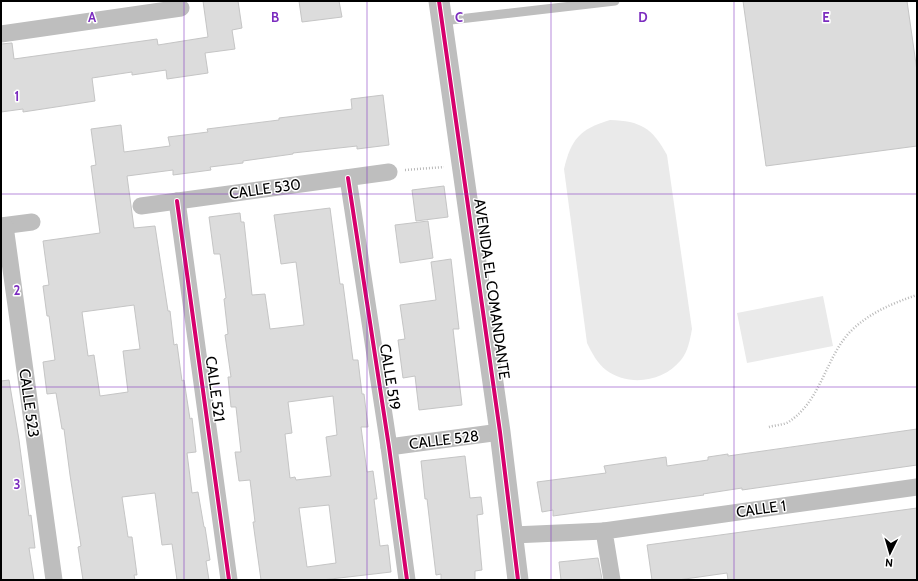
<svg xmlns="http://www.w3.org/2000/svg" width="918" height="581" font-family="Cabin,sans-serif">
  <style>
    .green { fill: #eaeaea }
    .building { fill: #dcdcdc; stroke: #c5c5c5; fill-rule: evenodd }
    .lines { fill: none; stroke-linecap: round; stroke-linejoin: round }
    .path { stroke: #b8b8b8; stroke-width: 2.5; stroke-dasharray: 1 2; stroke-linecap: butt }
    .service { stroke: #bebebe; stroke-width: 9 }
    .minor { stroke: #bebebe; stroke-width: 17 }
    .tertiary { stroke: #bebebe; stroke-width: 21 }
    .cycleway-casing { stroke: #fff; stroke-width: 6 }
    .cycleway { stroke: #d6006c; stroke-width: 4 }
    .grid { fill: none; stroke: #7b2cbf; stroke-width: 1; stroke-opacity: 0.55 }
    .labels { text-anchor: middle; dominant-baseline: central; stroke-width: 3; stroke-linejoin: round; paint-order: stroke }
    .street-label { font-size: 15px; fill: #000; stroke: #fff }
    .grid-label { font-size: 13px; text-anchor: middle; font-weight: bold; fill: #7b2cbf; stroke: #fff; stroke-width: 3; stroke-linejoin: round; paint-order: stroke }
  </style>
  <rect width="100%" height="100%" fill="#fff"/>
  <g class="green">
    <path d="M610 120C641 121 652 128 667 155L692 329C690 340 688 351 681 360 663 382 629 387 606 370 597 363 592 353 587 343L564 169C571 139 580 129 610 120Z"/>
    <path d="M823 296 833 346 747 363 737 313Z"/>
  </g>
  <g class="building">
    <path d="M203 1H238L242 28 232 30 235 49 205 53 208 73 167 79 166 70 132 75V72L92 78 95 101 23 112V109L1 112V44L12 43 14 59 157 39 158 45 208 37Z"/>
    <path d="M299 1H339L342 17 302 22Z"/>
    <path d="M743 1H907L917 71V146L766 166Z"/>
    <path d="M383 95 389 145 357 149V146L293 153V154L243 161V163L210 167 211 170 173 175V170L127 176 134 228 155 226 168 311H170L174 345 177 344 182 381 184 380 190 419 192 418 196 452 187 453 192 493 198 492 204 527H205L210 560 206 561 209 580H177L172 544 162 545 155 493 122 497 128 537H132L137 575H134L135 580H83L78 547 81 546 70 475 64 429H62L56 393 47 394 43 362 55 360 49 316H47L43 286 49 285 43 241 100 233 91 166 96 165 91 129 121 125 124 152 170 146 168 137 208 132 207 129 279 120V118L352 109 351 99ZM134 305 140 349 123 351 128 392 100 396 94 355 88 356 82 312Z"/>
    <path d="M444 186 448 217 416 221 412 190Z"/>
    <path d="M330 208 340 284H343L353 360H358L362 394H364L368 427H361L367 472 373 471 377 499H374L380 546 388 545 391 572 322 580H261L253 522H255L250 480 239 481 235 452H241L236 407H231L228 377H231L225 335 228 334 224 299 226 298 220 254H214L209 217 240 213 241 222H244L252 295 265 294 270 329 304 325 296 262 281 264 274 215ZM333 396 337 435 326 437 331 476 296 480 295 477 290 478 285 434 292 433 288 402ZM329 505 336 563 307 567 299 508Z"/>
    <path d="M428 221 433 258 400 263 395 225Z"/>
    <path d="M451 259 459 329H453L462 405 419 410 415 376 403 378 398 340 405 339 400 305 436 300 431 262Z"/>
    <path d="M9 380 19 440 29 516 31 515 35 548H29L34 580H1V381Z"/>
    <path d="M917 429V465L742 490V488L703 494 704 495 682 498 553 516V510L542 512 537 482 606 473 604 466 666 457 667 466 708 460V457L728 454V456Z"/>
    <path d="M465 456 470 498 481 497 483 514 477 515 482 570 475 571V580H441V574L436 575 427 499H425L421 461Z"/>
    <path d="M917 508V580H728L727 573 678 580H652L647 545Z"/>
    <path d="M598 558 602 579 561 580 559 562Z"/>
  </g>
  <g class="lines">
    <g class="path">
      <path d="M405 170 444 167"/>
      <path d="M769 427C775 425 785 425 790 421 822 399 826 356 851 331 869 313 893 303 917 295"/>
    </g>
    <path class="service" d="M442 21 615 1"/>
    <g class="minor">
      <path d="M1 34 181 8"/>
      <path d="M348 178 389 447 407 580"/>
      <path d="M177 201 229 580"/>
      <path d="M141 206 389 172"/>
      <path d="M1 226 32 222"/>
      <path d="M5 226 54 580"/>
      <path d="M389 447 500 432"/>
      <path d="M513 535 604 531"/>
      <path d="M612 580 604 531 917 487"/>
    </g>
    <path class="tertiary" d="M439 1 500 432 518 580"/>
    <defs>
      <g id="cycleway">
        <path d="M439 1 500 432 518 580"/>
        <path d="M348 178 389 447 407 580"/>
        <path d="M177 201 229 580"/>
      </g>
    </defs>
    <use href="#cycleway" class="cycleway-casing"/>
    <use href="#cycleway" class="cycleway"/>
  </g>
  <path class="grid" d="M184 1V580M367 1V580M551 1V580M734 1V580M1 194H917M1 387H917"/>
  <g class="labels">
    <g class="street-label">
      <text transform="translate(265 189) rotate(-8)">CALLE 530</text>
      <text transform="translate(492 289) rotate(82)">AVENIDA EL COMANDANTE</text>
      <text transform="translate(390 377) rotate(81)">CALLE 519</text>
      <text transform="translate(215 389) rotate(82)">CALLE 521</text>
      <text transform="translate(29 403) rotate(82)">CALLE 523</text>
      <text transform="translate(444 440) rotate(-7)">CALLE 528</text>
      <text transform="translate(761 509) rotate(-8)">CALLE 1</text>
    </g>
  </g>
  <g class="grid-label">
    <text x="92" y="22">A</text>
    <text x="275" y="22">B</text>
    <text x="459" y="22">C</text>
    <text x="643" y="22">D</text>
    <text x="826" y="22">E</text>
    <text x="17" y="101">1</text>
    <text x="17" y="295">2</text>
    <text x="17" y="489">3</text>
  </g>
  <rect width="918" height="581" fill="none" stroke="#000000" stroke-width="4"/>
  <g transform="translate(890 553) rotate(185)" stroke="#ffffff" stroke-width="3" paint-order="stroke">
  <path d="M0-3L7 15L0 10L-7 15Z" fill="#000000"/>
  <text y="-6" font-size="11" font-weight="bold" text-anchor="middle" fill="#000000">N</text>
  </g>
</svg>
